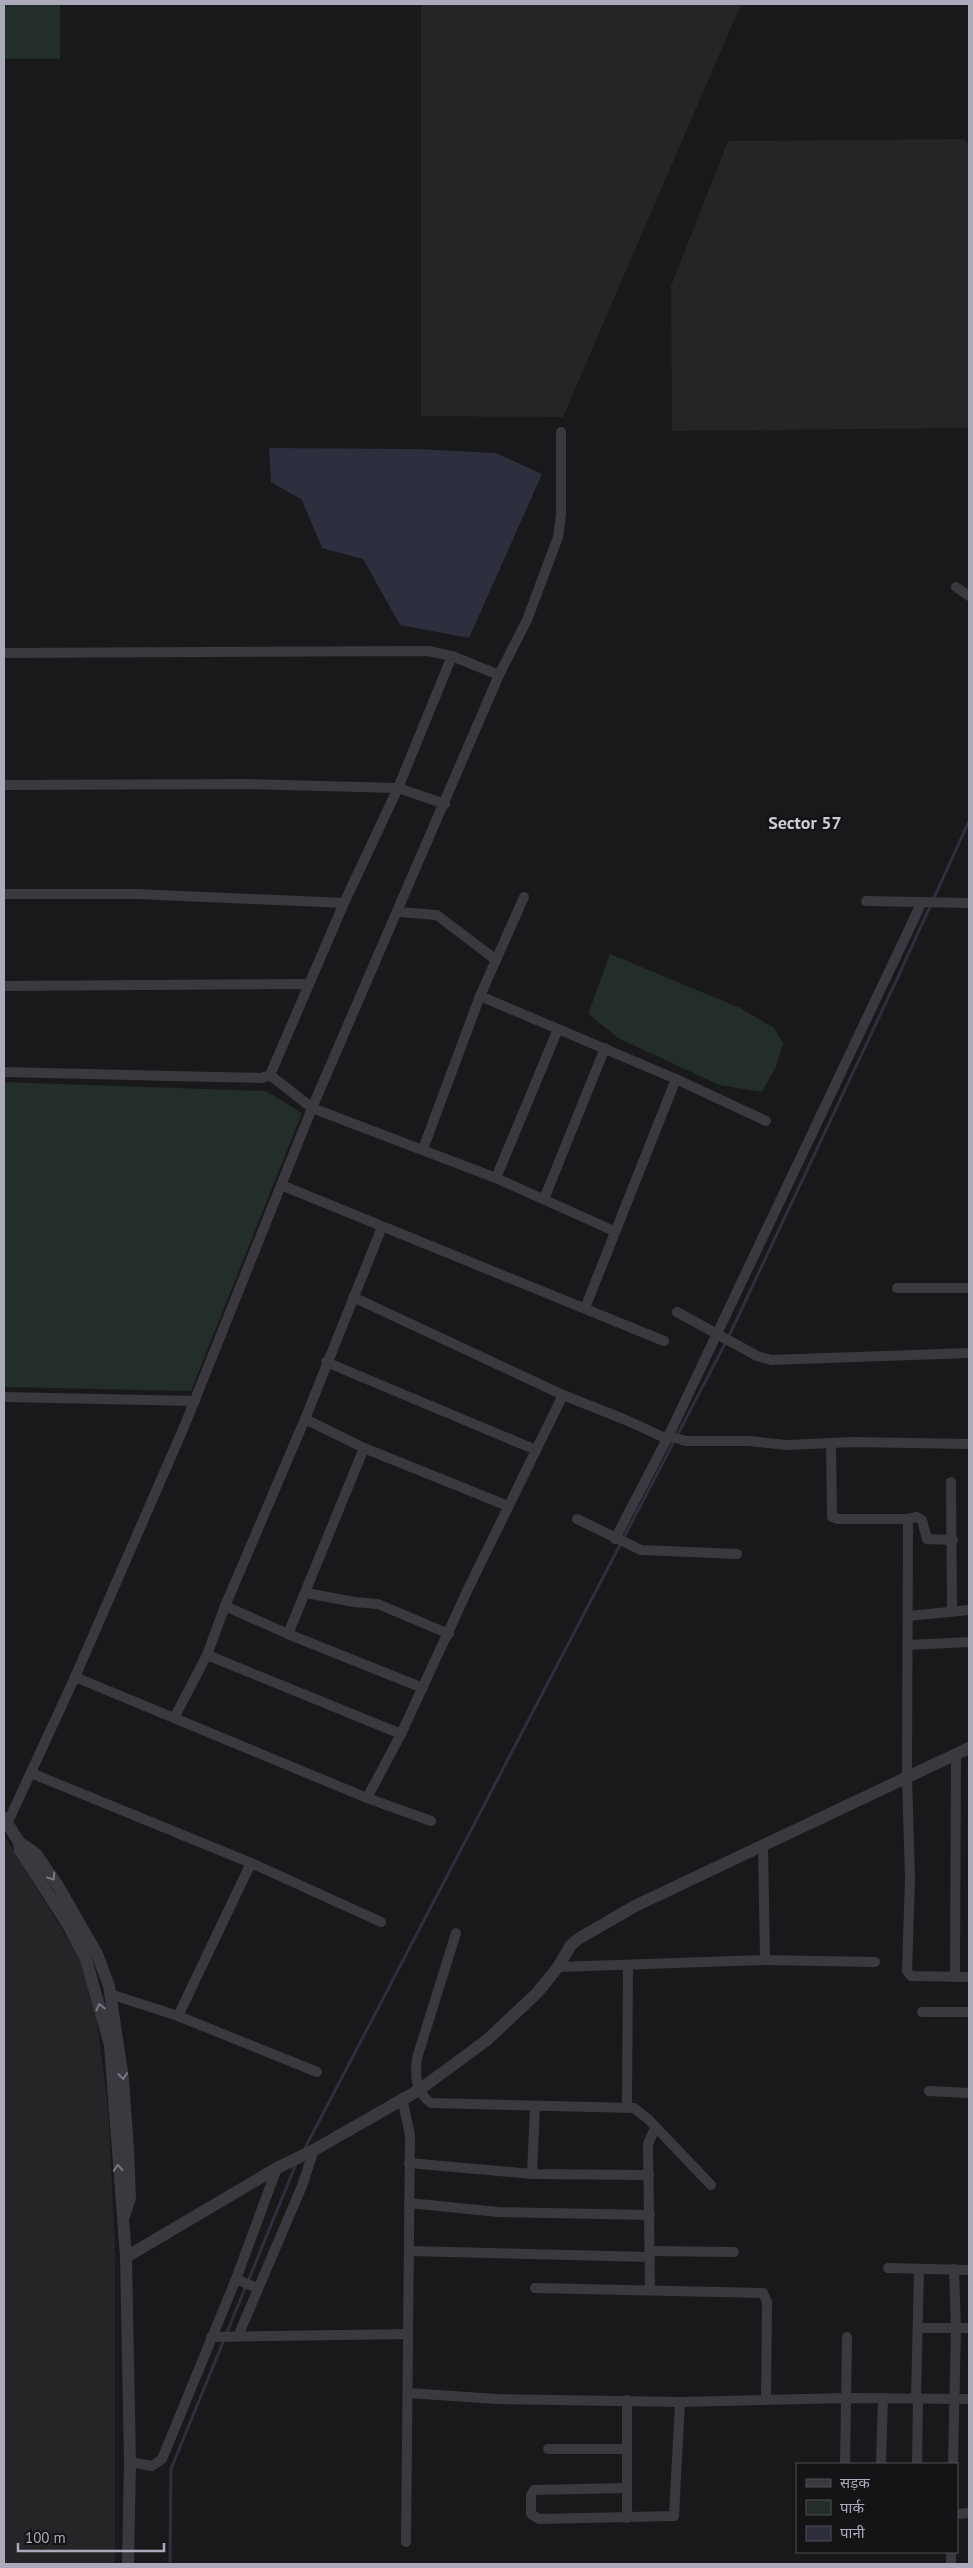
<svg xmlns="http://www.w3.org/2000/svg" width="973" height="2568" font-family="'PT Sans','Noto Sans Devanagari',sans-serif">
  <style>
    .built { fill: #252427 }
    .green { fill: #232d29 }
    .water { fill: #2d2f3e }
    .lines { fill: none; stroke-linecap: round; stroke-linejoin: round }
    .stream { stroke: #2d2f3e; stroke-width: 3 }
    .minor { stroke: #3a393f; stroke-width: 10 }
    .tertiary { stroke: #3a393f; stroke-width: 12 }
    .oneway { stroke: #797783 }
    .labels { text-anchor: middle; dominant-baseline: central; stroke-width: 4.5; stroke-linejoin: round; paint-order: stroke }
    .district-label { font-size: 18px; font-weight: bold; fill: #cdcbd6; stroke: #141315 }
  </style>
  <rect width="100%" height="100%" fill="#19181a"/>
  <g class="built">
    <path d="M421 4H741L563 417 421 416Z"/>
    <path d="M964 139 969 145V428L672 431 671 286 728 141Z"/>
    <path d="M4 1835 91 1977 108 2106 115 2243V2564H4Z"/>
  </g>
  <g class="green">
    <rect x="4" y="4" width="56" height="55"/>
    <path d="M610 954 740 1008 774 1028 783 1043 776 1067 762 1092 719 1085 618 1038 588 1014Z"/>
    <path d="M4 1082 266 1091 302 1113 191 1391 4 1387Z"/>
  </g>
  <path class="water" d="M269 448 417 449 496 453 542 474 469 638 400 625 363 559 322 548 302 500 271 482Z"/>
  <g class="lines">
    <g class="stream">
      <path d="M304 2150 728 1338 897 979 969 821"/>
      <path d="M170 2564 171 2469 296 2164"/>
    </g>
    <g class="minor">
      <path d="M956 587 969 596"/>
      <path d="M4 653 428 651 452 656 398 788 344 903 270 1075 262 1078 215 1077 4 1072"/>
      <path d="M452 656 499 675"/>
      <path d="M4 785 248 784 398 788 445 804"/>
      <path d="M4 894H137L344 903"/>
      <path d="M866 901 969 903"/>
      <path d="M398 912 437 915 496 960"/>
      <path d="M4 986 309 984"/>
      <path d="M480 996 676 1079 766 1121"/>
      <path d="M270 1075 312 1108 496 1178 614 1231"/>
      <path d="M423 1149 480 996 524 897"/>
      <path d="M496 1178 558 1029"/>
      <path d="M281 1185 664 1341"/>
      <path d="M544 1199 605 1048"/>
      <path d="M897 1288H969"/>
      <path d="M353 1297 563 1395 626 1420 667 1439"/>
      <path d="M585 1308 676 1079"/>
      <path d="M677 1312 757 1356 771 1360 969 1353"/>
      <path d="M326 1362 536 1450"/>
      <path d="M4 1397 195 1401"/>
      <path d="M305 1419 364 1448 508 1506"/>
      <path d="M668 1436 686 1441H748L787 1445 854 1442 969 1444"/>
      <path d="M831 1443 832 1517 838 1519H908L917 1517 922 1520 927 1539 953 1540"/>
      <path d="M951 1482 952 1611"/>
      <path d="M577 1519 641 1550 737 1554"/>
      <path d="M908 1519 907 1777 910 1879 907 1971 911 1976 969 1977"/>
      <path d="M615 1539 667 1439 922 902"/>
      <path d="M306 1593 354 1602 378 1604 449 1634"/>
      <path d="M225 1606 288 1634 423 1688"/>
      <path d="M908 1616 969 1610"/>
      <path d="M288 1634 364 1448"/>
      <path d="M908 1645 969 1642"/>
      <path d="M207 1655 401 1734"/>
      <path d="M75 1677 367 1798 431 1821"/>
      <path d="M174 1718 207 1655 225 1606 305 1419 382 1227"/>
      <path d="M31 1773 251 1863 381 1922"/>
      <path d="M367 1798 401 1734 469 1587 563 1395"/>
      <path d="M7 1824 75 1677 184 1427 312 1108 499 675 527 620 558 537 561 515V432"/>
      <path d="M763 1845 765 1960 875 1962"/>
      <path d="M456 1933 417 2058C415 2075 415 2092 431 2103L634 2108 649 2120 711 2185"/>
      <path d="M558 1967 765 1960"/>
      <path d="M955 1977 956 1754"/>
      <path d="M110 1994 178 2016 317 2072"/>
      <path d="M922 2012H969"/>
      <path d="M178 2016 251 1863"/>
      <path d="M929 2091 969 2093"/>
      <path d="M402 2098 410 2135 406 2542"/>
      <path d="M627 2107 628 1965"/>
      <path d="M409 2163 532 2174 649 2175"/>
      <path d="M532 2174 535 2106"/>
      <path d="M409 2203 498 2212 650 2215"/>
      <path d="M409 2251 650 2257"/>
      <path d="M650 2251 734 2252"/>
      <path d="M888 2268 969 2270"/>
      <path d="M236 2279 257 2288"/>
      <path d="M535 2288 763 2293 767 2302 766 2399"/>
      <path d="M650 2289 648 2144 655 2128"/>
      <path d="M918 2328H969"/>
      <path d="M238 2336 302 2186 314 2150"/>
      <path d="M211 2337 408 2334"/>
      <path d="M408 2393 497 2399 680 2402 846 2398 969 2399"/>
      <path d="M916 2398 919 2269"/>
      <path d="M548 2449H627"/>
      <path d="M130 2462 152 2466 162 2459 236 2279 277 2168"/>
      <path d="M845 2464 847 2337"/>
      <path d="M881 2464 883 2398"/>
      <path d="M917 2464 918 2398"/>
      <path d="M953 2464 956 2328 954 2269"/>
      <path d="M627 2488 534 2490 531 2495V2514L539 2519 674 2516 680 2402"/>
      <path d="M957 2514 969 2513"/>
      <path d="M627 2518V2400"/>
      <path d="M951 2564V2552"/>
    </g>
    <g class="tertiary">
      <path d="M4 1818 19 1842 36 1854 58 1886 97 1954 109 1986 123 2079 128 2150 130 2198 124 2216"/>
      <path d="M19 1842 20 1850 68 1925 86 1959 110 2045 126 2257 130 2462 128 2564"/>
      <path d="M126 2257 277 2168 314 2150 419 2090 487 2040 537 1993 558 1967 571 1945 578 1939 635 1906 969 1748"/>
    </g>
  </g>
  <defs><path id="oneway-chevron" d="M-2-3.5L2.5 0L-2 3.5" fill="none" stroke-width="1.6" stroke-linecap="round" stroke-linejoin="round" transform="scale(1.25)"/></defs>
  <g class="oneway">
    <use href="#oneway-chevron" transform="translate(52 1877) rotate(56)"/>
    <use href="#oneway-chevron" transform="translate(100 2007) rotate(-104)"/>
    <use href="#oneway-chevron" transform="translate(123 2076) rotate(83)"/>
    <use href="#oneway-chevron" transform="translate(118 2168) rotate(-94)"/>
  </g>
  <g class="labels">
    <g class="district-label">
      <text x="805" y="822">Sector 57</text>
    </g>
  </g>
  <rect width="973" height="2568" fill="none" stroke="#acaaba" stroke-width="10"/>
  <rect x="796" y="2463" width="162" height="90" fill="#141315" stroke="#514f57"/>
  <rect x="806" y="2479" width="25" height="8" fill="#3a393f" stroke="#514f57"/>
  <text x="840" y="2488" font-size="15" fill="#acaaba">सड़क</text>
  <rect x="806" y="2500" width="25" height="15" fill="#232d29" stroke="#514f57"/>
  <text x="840" y="2513" font-size="15" fill="#acaaba">पार्क</text>
  <rect x="806" y="2526" width="25" height="15" fill="#2d2f3e" stroke="#514f57"/>
  <text x="840" y="2538" font-size="15" fill="#acaaba">पानी</text>
  <path d="M18 2543v8h146v-8" fill="none" stroke="#acaaba" stroke-width="2.5"/>
  <text x="25" y="2543" font-size="15" fill="#acaaba" stroke="#141315" stroke-width="4" paint-order="stroke">100 m</text>
</svg>
